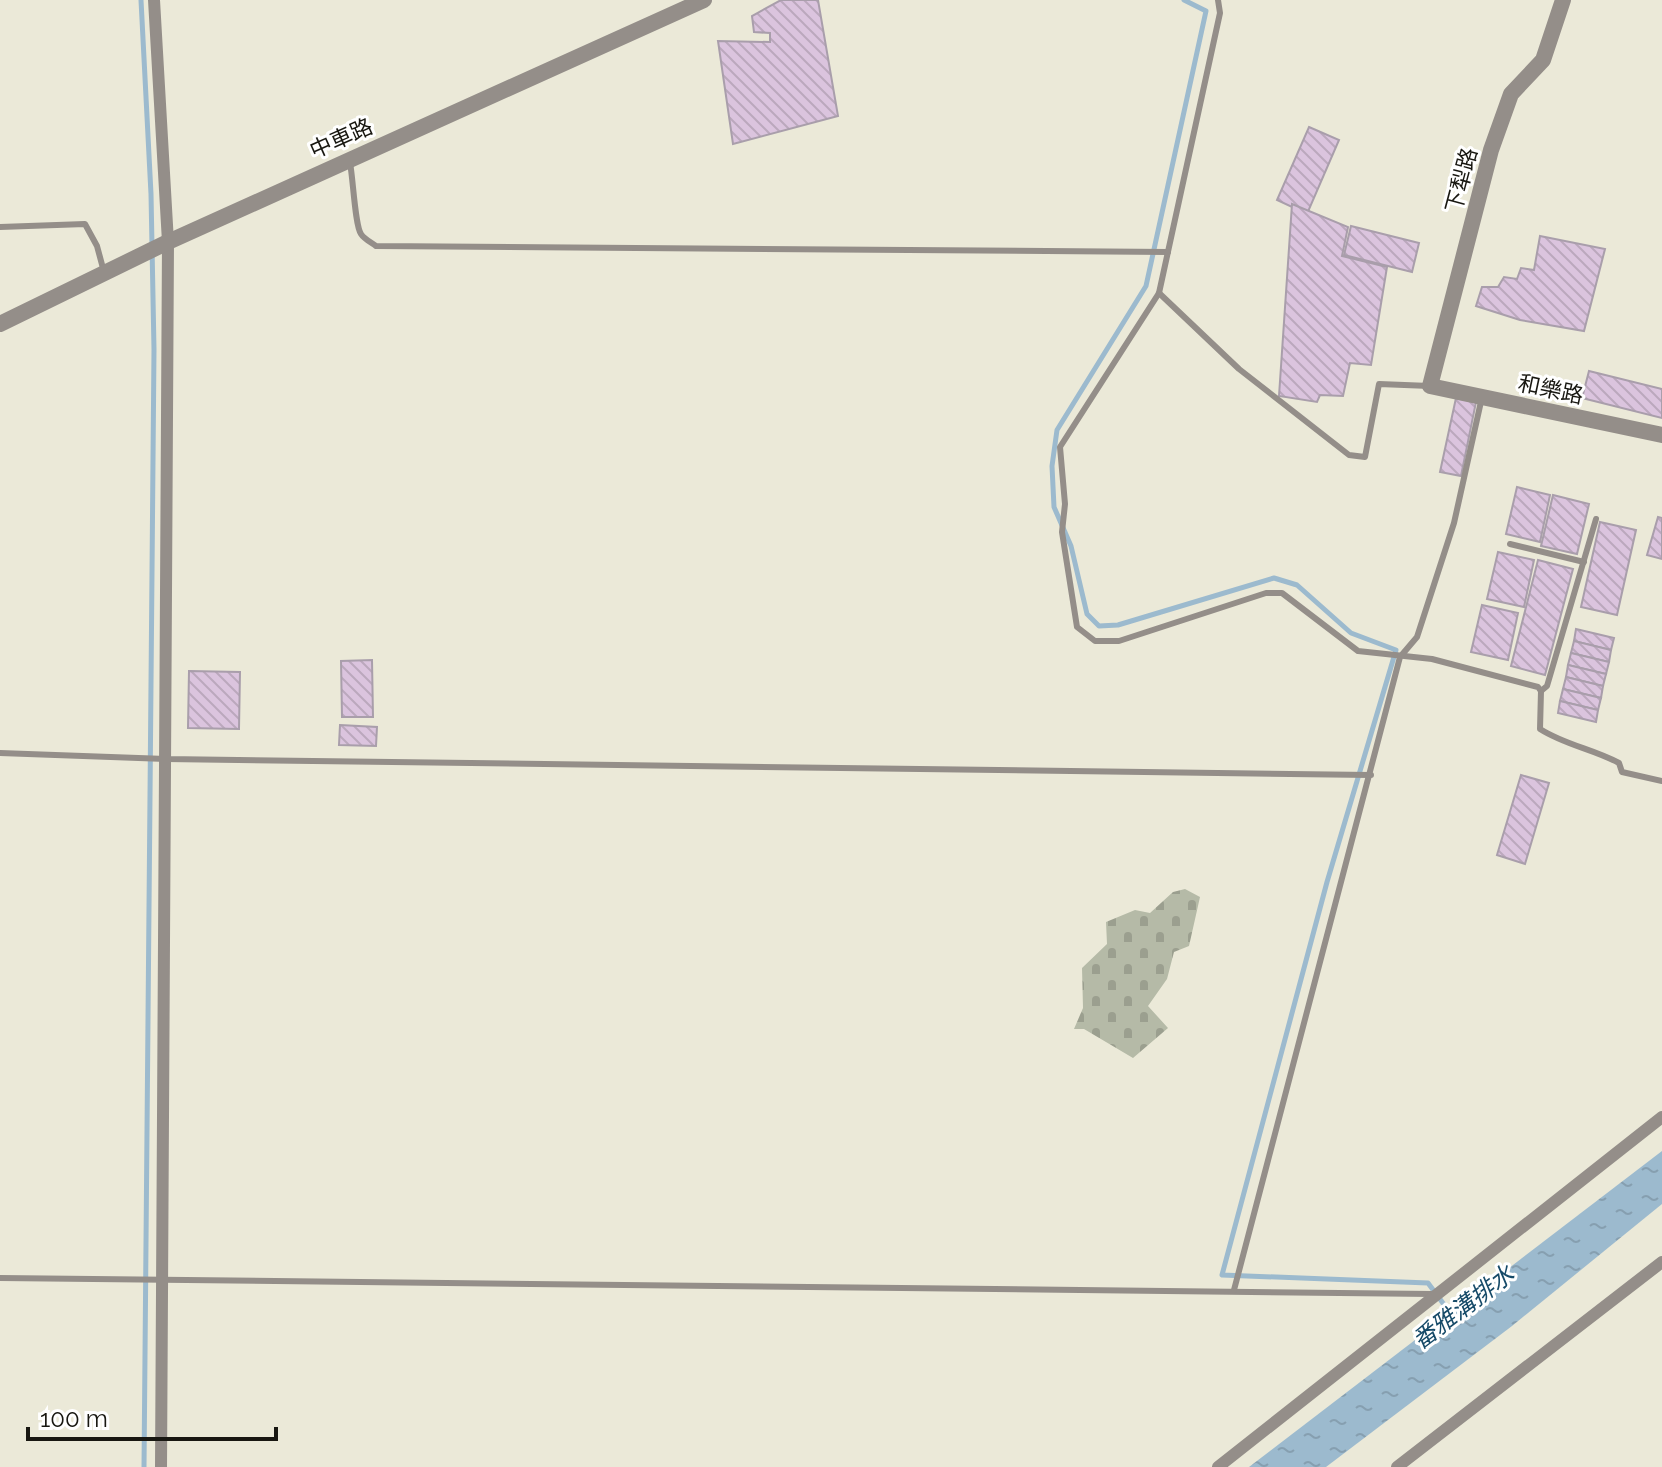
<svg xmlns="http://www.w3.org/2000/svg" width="1662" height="1467" font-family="Raleway,'Noto Sans TC',sans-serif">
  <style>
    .cemetery { fill: url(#cemetery-stones) }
    .water { fill: url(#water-ripples) }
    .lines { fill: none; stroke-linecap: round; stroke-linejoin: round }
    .stream { stroke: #9cbace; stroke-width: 5 }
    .building { fill: url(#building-back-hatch); stroke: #a99eab; stroke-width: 2 }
    .service { stroke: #948e89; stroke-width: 6 }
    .minor { stroke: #948e89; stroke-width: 12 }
    .tertiary { stroke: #948e89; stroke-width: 16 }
    .labels { text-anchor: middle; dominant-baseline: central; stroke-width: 6; stroke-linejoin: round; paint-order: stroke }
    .street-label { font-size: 22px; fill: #181711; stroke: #fff }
    .water-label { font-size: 24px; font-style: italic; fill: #164a68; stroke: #fff }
  </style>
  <defs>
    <pattern id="cemetery-stones" width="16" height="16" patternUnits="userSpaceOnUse" patternTransform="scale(2)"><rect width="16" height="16" fill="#b5baa7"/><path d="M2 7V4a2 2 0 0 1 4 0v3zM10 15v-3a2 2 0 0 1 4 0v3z" fill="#9b9f8f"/></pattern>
    <pattern id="water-ripples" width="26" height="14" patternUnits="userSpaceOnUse" patternTransform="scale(2)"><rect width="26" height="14" fill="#9cbace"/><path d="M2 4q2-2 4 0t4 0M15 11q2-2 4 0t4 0" fill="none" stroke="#869fb0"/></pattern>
    <pattern id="building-back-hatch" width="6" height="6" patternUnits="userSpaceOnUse" patternTransform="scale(2)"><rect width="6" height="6" fill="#dbc4de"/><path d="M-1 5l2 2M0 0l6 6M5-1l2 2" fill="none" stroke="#bba8bd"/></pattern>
  </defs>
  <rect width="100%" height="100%" fill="#ebe9d8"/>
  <path class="cemetery" d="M1185 889 1200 897 1189 946 1174 952 1167 979 1148 1006 1168 1028 1133 1058 1084 1029H1074L1083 1008 1082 968 1107 944 1106 922 1135 910 1150 913 1173 892Z"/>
  <path class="water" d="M1662 1151V1204L1512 1326 1326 1467H1249Z"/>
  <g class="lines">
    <g class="stream">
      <path d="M141 0 151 194 154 349 144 1467"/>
      <path d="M1184 0 1206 11 1146 286 1057 430 1052 466 1054 507 1071 546 1087 614 1099 626 1118 625 1274 578 1297 585 1351 633 1396 650 1327 882 1222 1275 1428 1283 1454 1318"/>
    </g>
  </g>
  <g class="building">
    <path d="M781 0H818L838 116 733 144 718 41 770 42V33L754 32 752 16Z"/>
    <path d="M1309 127 1339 140 1307 214 1277 200Z"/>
    <path d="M1292 204 1348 227 1342 256 1387 267 1371 365 1350 363 1343 396 1320 395 1317 402 1279 396Z"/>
    <path d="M1351 226 1419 243 1412 272 1344 255Z"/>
    <path d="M1540 236 1605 249 1584 331 1520 320 1476 306 1482 287H1498L1504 277 1517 279 1521 268 1534 270Z"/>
    <path d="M1589 371 1662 389V418L1582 398Z"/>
    <path d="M1456 398 1476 402 1461 476 1440 472Z"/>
    <path d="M1517 487 1550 495 1540 542 1506 534Z"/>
    <path d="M1553 495 1589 504 1577 554 1541 546Z"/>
    <path d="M1658 517 1662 518V559L1647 555Z"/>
    <path d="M1600 522 1636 530 1617 615 1581 607Z"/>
    <path d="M1498 552 1534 560 1524 607 1487 599Z"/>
    <path d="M1538 560 1573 569 1545 675 1511 666Z"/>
    <path d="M1482 605 1518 613 1508 660 1471 652Z"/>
    <path d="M1576 629 1614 638 1611 650 1574 641Z"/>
    <path d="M1574 641 1611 650 1609 662 1571 653Z"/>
    <path d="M1571 653 1609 662 1606 674 1568 665Z"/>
    <path d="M372 660 373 717H342L341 661Z"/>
    <path d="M1568 665 1606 674 1603 686 1566 677Z"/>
    <path d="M189 671 240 672 239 729 188 728Z"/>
    <path d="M1566 677 1603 686 1601 698 1563 689Z"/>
    <path d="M1563 689 1601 698 1598 710 1560 701Z"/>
    <path d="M1560 701 1598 710 1596 722 1558 713Z"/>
    <path d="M340 725 377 727 376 746 339 745Z"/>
    <path d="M1521 775 1549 783 1525 864 1497 855Z"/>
  </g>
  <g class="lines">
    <g class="service">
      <path d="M1218 0 1220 13 1159 293 1060 447 1065 504 1062 532 1077 627 1095 641H1119L1266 593H1282L1358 651 1432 659 1538 687 1541 691 1540 729C1565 745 1593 749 1619 763L1622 772 1662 781"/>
      <path d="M350 163C353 177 355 226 361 234 364 239 372 243 376 246L1168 252"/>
      <path d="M0 227 85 224 97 246 104 272"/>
      <path d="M1159 293 1239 369 1349 455 1365 457 1379 384 1430 386"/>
      <path d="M1510 544 1584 562"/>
      <path d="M1541 691 1547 686 1596 519"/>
      <path d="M0 753 166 759 1371 775"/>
      <path d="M0 1278 1432 1294"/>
      <path d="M1234 1290 1400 657 1417 637 1454 523 1482 397"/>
    </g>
    <g class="minor">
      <path d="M154 0 168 242 161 1467"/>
      <path d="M1218 1467 1662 1117"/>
      <path d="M1397 1467 1662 1262"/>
    </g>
    <g class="tertiary">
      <path d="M1563 0 1543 60 1511 94 1491 150 1430 386 1662 435"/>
      <path d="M0 324 168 242 704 0"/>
    </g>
  </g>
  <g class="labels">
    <g class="street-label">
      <text transform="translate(341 138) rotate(-24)">中車路</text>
      <text transform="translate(1461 180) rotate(-75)">下犁路</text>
      <text transform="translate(1551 389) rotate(12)">和樂路</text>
    </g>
    <g class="water-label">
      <text transform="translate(1463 1307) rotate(-37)">番雅溝排水</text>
    </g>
  </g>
  <path d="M28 1427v12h248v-12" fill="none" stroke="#181711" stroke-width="4"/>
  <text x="40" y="1427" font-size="24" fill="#181711" stroke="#ffffff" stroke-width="6" paint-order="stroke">100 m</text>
</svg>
